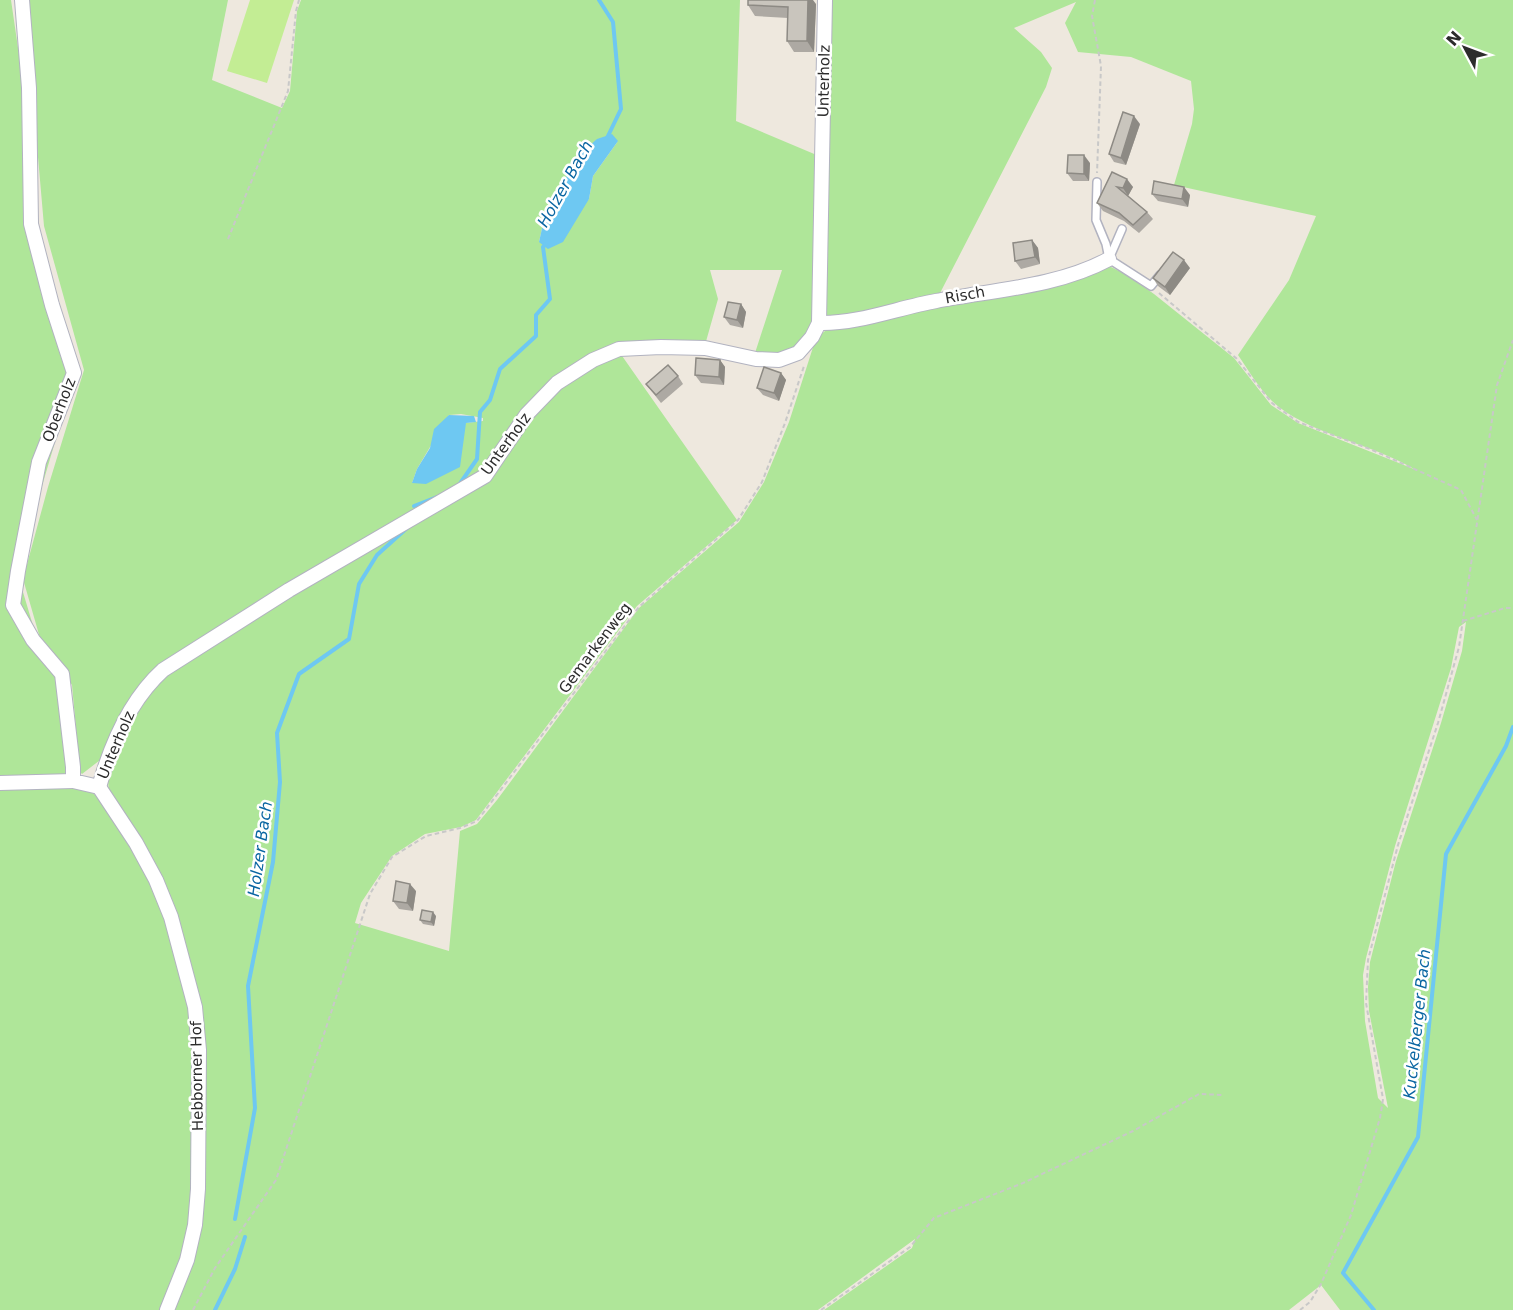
<svg xmlns="http://www.w3.org/2000/svg" width="1513" height="1310" font-family="'DejaVu Sans',sans-serif">
  <style>
    .green { fill: #afe699; fill-rule: evenodd }
    .pitch { fill: #c3ed94 }
    .water { fill: #6ec8f2 }
    .lines { fill: none; stroke-linecap: round; stroke-linejoin: round }
    .stream { stroke: #6ec8f2; stroke-width: 4 }
    .service-casing { stroke: #b2b3c0; stroke-width: 10 }
    .minor-casing { stroke: #b2b3c0; stroke-width: 16 }
    .path { stroke: #c8c8c8; stroke-width: 2; stroke-dasharray: 4.5 3; stroke-linecap: butt }
    .service { stroke: #fff; stroke-width: 7 }
    .minor { stroke: #fff; stroke-width: 14 }
    .wall { fill: #ada9a3 }
    .shaded-wall { fill: #8d8a84 }
    .building { fill: #c9c5bd; stroke: #8d8a84; stroke-width: 1.5 }
    .labels { text-anchor: middle; dominant-baseline: central; stroke-width: 5; stroke-linejoin: round; paint-order: stroke }
    .street-label { font-size: 15px; fill: #2c2c2c; stroke: #fff }
    .water-label { font-size: 16px; font-style: italic; fill: #0a66a2; stroke: #fff }
  </style>
  <rect width="100%" height="100%" fill="#eee8de"/>
  <g class="green">
    <path d="M0 0H11L24 89 39 227 76 371 42 486 20 582 37 639 68 686V768L65 774 60 778 0 780Z"/>
    <path d="M20 0H228L212 80 282 108 290 91 297 11 301 0H740L736 121 819 156 814 320C809 334 796 353 780 354 772 355 763 354 755 353L782 270H710L718 299 705 345 639 343 555 383 484 475 168 663 104 757 82 774 80 772 72 685 40 638 23 579 48 487 84 370 44 226 32 88ZM618 141 593 176 589 199 539 242 543 224 562 191ZM461 414 483 418V421L466 423 412 483 417 469 449 415Z"/>
    <path d="M829 0H1513V1310H1340L1321 1285 1289 1310H824L912 1248 915 1239 818 1310H0V786C22 786 68 782 87 790 119 804 159 888 168 921 173 938 175 958 181 974L189 967C179 930 169 893 150 859 139 838 116 815 110 793 100 762 131 708 152 685 159 677 168 671 177 665L289 593 486 479 528 414 558 385 594 361 620 353 737 520 637 606 476 820 461 827 425 834 392 856 361 903 355 923 449 951 460 831 477 824 497 800 639 608 739 522 764 482 789 422 816 338 829 328C876 318 922 306 969 297 1015 289 1065 285 1109 266L1127 275 1154 294 1234 358 1271 405 1298 423 1414 469C1373 444 1305 433 1272 401 1258 387 1249 371 1238 355L1289 280 1316 216 1174 185 1192 124 1194 109 1191 81 1131 57 1078 52 1065 23 1076 2 1014 28 1041 52 1052 68 1046 87 938 297 839 319 827 316 823 306ZM1466 622 1462 651 1441 723 1396 861 1370 962 1368 987 1369 1011 1388 1108 1378 1098 1365 1021 1363 975 1366 958 1395 846 1451 668 1459 627Z"/>
  </g>
  <path class="pitch" d="M250 0H294L267 83 227 71Z"/>
  <g class="water">
    <path d="M612 134 618 141 593 176 589 199 563 242 548 249 539 242 543 224 562 191 571 162 597 139Z"/>
    <path d="M449 415 474 416 476 422 466 423 460 467 426 484 412 483 417 469 430 448 434 429Z"/>
  </g>
  <g class="lines">
    <g class="stream">
      <path d="M599 0 613 22 621 109 607 138"/>
      <path d="M459 485 477 459 480 412 490 400 500 369 536 336V315L550 299 543 247 546 244"/>
      <path d="M414 506 437 497"/>
      <path d="M235 1219 255 1108 248 986 273 862 280 782 277 733 299 674 349 639 359 584 377 555 407 528"/>
      <path d="M215 1310 235 1269 245 1237"/>
      <path d="M1374 1310 1343 1273 1418 1137 1446 854 1506 746 1513 727"/>
    </g>
    <defs>
      <g id="service">
        <path d="M1097 182 1096 220 1106 244 1109 259 1151 286 1160 275"/>
        <path d="M1109 259 1122 229"/>
      </g>
      <g id="minor">
        <path d="M22 0 29 88 31 224 52 305 74 373 39 462 18 571 13 605 33 640 62 674 73 767V781L99 787"/>
        <path d="M819 323C858 324 897 308 936 301 993 290 1057 287 1109 259"/>
        <path d="M0 783 73 781"/>
        <path d="M99 787C111 744 130 700 163 670L289 590 485 476 527 414 557 383 593 360 619 349 661 347 705 348 756 359 779 360 798 353 812 337 819 323 825 0"/>
        <path d="M99 787 136 843 156 880 171 917 195 1007 199 1050 198 1189 195 1225 187 1260 167 1310"/>
      </g>
    </defs>
    <use href="#service" class="service-casing"/>
    <use href="#minor" class="minor-casing"/>
    <g class="path">
      <path d="M1095 0 1092 16 1101 66 1097 173"/>
      <path d="M228 239 288 91 296 11 299 0"/>
      <path d="M1159 293 1236 358 1272 403 1298 422 1370 449 1461 490 1477 520"/>
      <path d="M1463 621 1505 608H1513"/>
      <path d="M193 1310 215 1268 276 1180 370 894 392 857 426 836 460 828 477 821 639 607 738 520 762 482 785 423 804 366"/>
      <path d="M821 1310 910 1247 934 1218 1023 1183 1133 1131 1199 1094 1224 1095"/>
      <path d="M1300 1310 1310 1302 1321 1284 1351 1215 1380 1118 1383 1099 1366 1003 1368 960 1398 845 1438 723 1459 647 1497 385 1513 340"/>
    </g>
    <use href="#service" class="service"/>
    <use href="#minor" class="minor"/>
  </g>
  <g class="wall">
    <path d="M816 4 814 52H794L787 41 788 18 755 16 748 5Z"/>
    <path d="M1140 124 1126 165 1114 162 1109 154Z"/>
    <path d="M1090 163 1089 181H1073L1067 173Z"/>
    <path d="M1112 172 1133 187 1128 196 1147 212 1153 219 1139 233 1124 221 1103 211 1097 203Z"/>
    <path d="M1152 194 1190 195 1188 207 1158 201Z"/>
    <path d="M1032 240 1038 248 1040 264 1021 269 1015 261Z"/>
    <path d="M1190 268 1170 295 1158 286 1153 278Z"/>
    <path d="M741 304 746 312 743 328 730 325 724 317Z"/>
    <path d="M720 360 725 367 724 385 701 383 695 375Z"/>
    <path d="M781 373 786 380 779 401 763 395 757 388Z"/>
    <path d="M678 376 683 384 661 403 646 384Z"/>
    <path d="M416 891 413 911 399 909 393 901Z"/>
    <path d="M436 916 434 926 423 924 420 920Z"/>
  </g>
  <g class="shaded-wall">
    <path d="M808 0H813L816 4 814 52 807 41Z"/>
    <path d="M1134 116 1140 124 1126 165 1121 158Z"/>
    <path d="M1084 155 1090 163 1089 181 1084 174Z"/>
    <path d="M1127 179 1133 187 1128 196 1123 188Z"/>
    <path d="M1184 187 1190 195 1188 207 1182 199Z"/>
    <path d="M1032 240 1038 248 1040 264 1035 257Z"/>
    <path d="M1184 260 1190 268 1170 295 1165 287Z"/>
    <path d="M741 304 746 312 743 328 737 320Z"/>
    <path d="M720 360 725 367 724 385 719 377Z"/>
    <path d="M781 373 786 380 779 401 774 393Z"/>
    <path d="M410 884 416 891 413 911 407 903Z"/>
    <path d="M433 912 436 916 434 926 431 922Z"/>
  </g>
  <g class="building">
    <path d="M748 0H808L807 41H787L788 7 748 5Z"/>
    <path d="M1123 112 1134 116 1121 158 1109 154Z"/>
    <path d="M1068 155H1084V174L1067 173Z"/>
    <path d="M1112 172 1127 179 1123 188 1117 187 1147 212 1133 225 1119 213 1097 203Z"/>
    <path d="M1154 181 1184 187 1182 199 1152 194Z"/>
    <path d="M1032 240 1035 257 1015 261 1013 243Z"/>
    <path d="M1173 252 1184 260 1165 287 1153 278Z"/>
    <path d="M728 302 741 304 737 320 724 317Z"/>
    <path d="M696 358 720 360 719 377 695 375Z"/>
    <path d="M668 365 678 376 656 395 646 384Z"/>
    <path d="M764 367 781 373 774 393 757 388Z"/>
    <path d="M396 881 410 884 407 903 393 901Z"/>
    <path d="M422 910 433 912 431 922 420 920Z"/>
  </g>
  <g class="labels">
    <g class="street-label">
      <text transform="translate(824 81) rotate(-89)">Unterholz</text>
      <text transform="translate(965 295) rotate(-10)">Risch</text>
      <text transform="translate(59 410) rotate(-69)">Oberholz</text>
      <text transform="translate(506 444) rotate(-54)">Unterholz</text>
      <text transform="translate(595 648) rotate(-53)">Gemarkenweg</text>
      <text transform="translate(116 745) rotate(-67)">Unterholz</text>
      <text transform="translate(197 1076) rotate(-91)">Hebborner Hof</text>
    </g>
    <g class="water-label">
      <text transform="translate(565 184) rotate(-61)">Holzer Bach</text>
      <text transform="translate(260 849) rotate(-82)">Holzer Bach</text>
      <text transform="translate(1417 1024) rotate(-84)">Kuckelberger Bach</text>
    </g>
  </g>
  <g transform="translate(1465 48) rotate(311)" stroke="#ffffff" stroke-width="4.5" paint-order="stroke">
  <path d="M0-4.5L10 22L0 15L-10 22Z" fill="#2c2c2c"/>
  <text y="-9" font-size="16" font-weight="bold" text-anchor="middle" fill="#2c2c2c">N</text>
  </g>
</svg>
